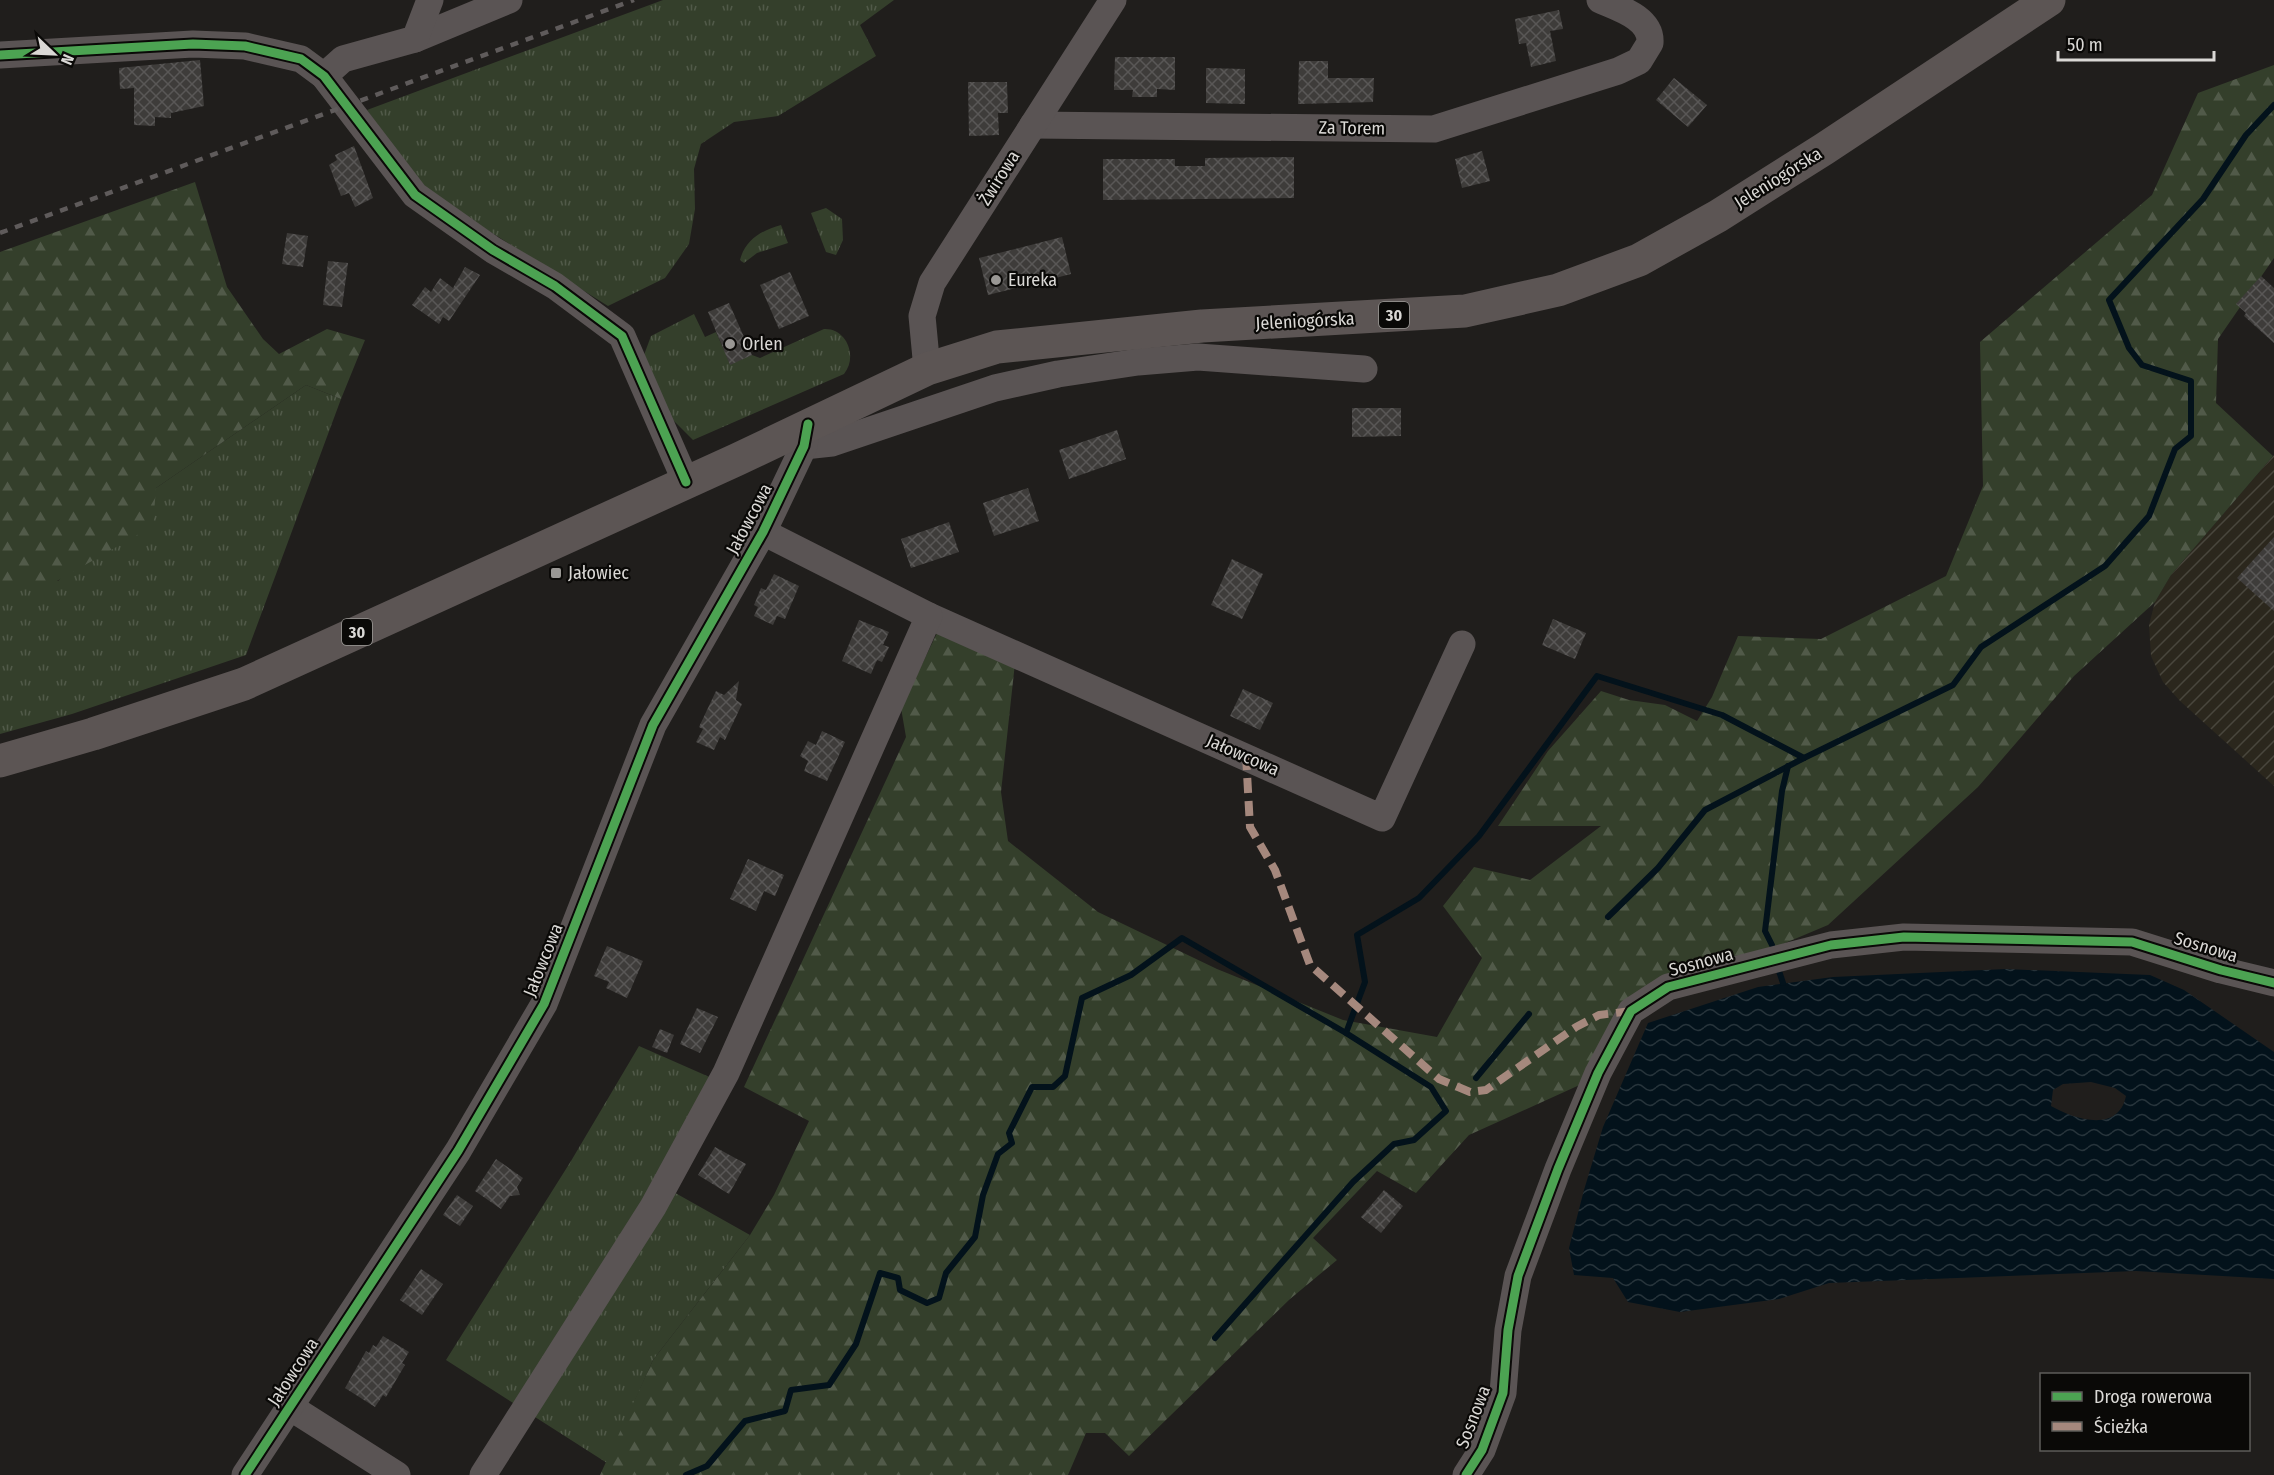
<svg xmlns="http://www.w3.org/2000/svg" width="2274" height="1475" font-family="'Fira Sans Condensed',sans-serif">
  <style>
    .industrial { fill: url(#industrial-furrows) }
    .grass { fill: url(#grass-tufts) }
    .forest { fill: url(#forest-firs) }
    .water { fill: url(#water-waves); fill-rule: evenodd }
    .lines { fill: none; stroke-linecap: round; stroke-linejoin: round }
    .stream { stroke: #03121b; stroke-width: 6 }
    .building { fill: url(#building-cross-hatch) }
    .minor { stroke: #5a5454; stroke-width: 27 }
    .major { stroke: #5c5554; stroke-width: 33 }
    .rail { stroke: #5f5b5b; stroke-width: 4.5; stroke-dasharray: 8 8; stroke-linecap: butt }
    .quiet { stroke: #a5887d; stroke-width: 8; stroke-dasharray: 15 8; stroke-linecap: butt }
    .cycleway-casing { stroke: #0a0907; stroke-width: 13 }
    .cycleway { stroke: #4ca352; stroke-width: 9 }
    .poi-dot { fill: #999794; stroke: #0a0907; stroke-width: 2 }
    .labels { text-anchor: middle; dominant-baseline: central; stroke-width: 4.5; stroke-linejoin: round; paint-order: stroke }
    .shield { fill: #0a0907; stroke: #9c9a97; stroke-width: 1.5 }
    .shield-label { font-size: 16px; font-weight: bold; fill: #dad8d5 }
    .street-label { font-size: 18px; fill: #dad8d5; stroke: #0a0907 }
    .poi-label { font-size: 18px; fill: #dad8d5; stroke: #0a0907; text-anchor: start }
  </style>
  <defs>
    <pattern id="industrial-furrows" width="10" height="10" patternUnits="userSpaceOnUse" patternTransform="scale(1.5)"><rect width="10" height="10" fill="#2b271d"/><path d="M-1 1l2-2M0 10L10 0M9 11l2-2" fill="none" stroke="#49463d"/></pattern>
    <pattern id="grass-tufts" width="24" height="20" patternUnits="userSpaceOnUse" patternTransform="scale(1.5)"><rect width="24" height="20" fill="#343f2b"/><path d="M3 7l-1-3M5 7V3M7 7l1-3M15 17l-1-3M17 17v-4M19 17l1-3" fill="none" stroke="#515a49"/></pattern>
    <pattern id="forest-firs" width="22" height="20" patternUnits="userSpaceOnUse" patternTransform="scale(1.5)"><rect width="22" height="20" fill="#343f2b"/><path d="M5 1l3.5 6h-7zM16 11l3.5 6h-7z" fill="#515a49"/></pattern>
    <pattern id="water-waves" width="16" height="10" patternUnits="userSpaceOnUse" patternTransform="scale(1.5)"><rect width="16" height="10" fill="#03121b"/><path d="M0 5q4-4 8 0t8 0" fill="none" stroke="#27343b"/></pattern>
    <pattern id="building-cross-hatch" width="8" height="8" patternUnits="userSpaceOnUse" patternTransform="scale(1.5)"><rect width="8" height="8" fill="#3e3c3a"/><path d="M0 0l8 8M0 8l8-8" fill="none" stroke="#595756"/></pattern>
  </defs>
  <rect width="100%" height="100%" fill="#201e1c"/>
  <path class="industrial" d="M2274 455V786L2180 701 2163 682 2151 656 2149 625 2155 602 2171 575Z"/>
  <g class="grass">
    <path d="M663 0H894L860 25 876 56 778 116 734 122 701 144 694 169 695 209 689 244 665 278 608 306 422 189 367 110Z"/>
    <path d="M826 208 842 219 843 240 836 255 826 252 811 213Z"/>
    <path d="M781 225 788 243 757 253 744 263 740 260C745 240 762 230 781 225Z"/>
    <path d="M694 314 705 337 716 332 730 364 752 355 760 358 824 329C847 328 858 357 844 374L693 440 672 419 644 355 651 336Z"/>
    <path d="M306 385 341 399 246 655 72 714 0 734V581H58L156 488Z"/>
    <path d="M639 1046 714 1079 654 1181 750 1235 653 1360 607 1463 446 1360 571 1161Z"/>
  </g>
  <g class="forest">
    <path d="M2274 65V258L2218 339 2216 403 2273 456 2171 575 2155 602 2074 676 1978 787 1828 925 1778 946 1664 981 1584 1083 1469 1135 1416 1193 1377 1171 1313 1238 1337 1260 1290 1299 1129 1456 1105 1433H1086L1068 1475H600L653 1360 750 1235 774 1195 809 1121 744 1087 906 737 901 708 938 631 1015 663 1001 792 1008 841 1098 912 1217 969 1343 1020 1437 1037 1482 958 1443 906 1474 867 1530 880 1601 826H1498L1548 751 1601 691 1629 700 1665 705 1697 721 1712 697 1738 636 1821 639 1946 576 1983 486 1980 342 2152 195 2198 93Z"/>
    <path d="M195 182 227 287 263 339 279 354 327 329 365 340 341 399 306 385 156 488 153 526 57 581H0V252Z"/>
  </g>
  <path class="water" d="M2006 969 2150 975 2184 990 2274 1052V1279L2136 1271 1829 1283 1779 1299 1680 1312 1628 1302 1613 1278 1574 1275 1569 1248 1584 1190 1603 1127 1648 1023 1758 987 1833 977ZM2091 1082 2115 1088 2126 1096C2118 1134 2074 1119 2051 1106L2053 1090 2063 1084Z"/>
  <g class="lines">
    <g class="stream">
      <path d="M1608 917 1658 868 1705 810 1804 758"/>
      <path d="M1772 945 1765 931 1782 791 1788 766"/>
      <path d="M1779 971 1783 983"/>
      <path d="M1476 1078 1529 1014"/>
      <path d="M1215 1338 1353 1182 1394 1144 1414 1140 1446 1111 1431 1087 1346 1033"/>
      <path d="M686 1475 707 1466 745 1421 785 1411 791 1390 829 1385 856 1344 880 1273 898 1278 900 1290 927 1303 939 1298 946 1273 975 1237 983 1195 998 1154 1012 1143 1009 1133 1032 1087H1053L1065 1076 1082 998 1131 975 1182 938 1346 1033 1365 982 1357 935 1419 898 1479 836 1597 676 1722 715 1804 758 1953 685 1981 647 2105 566 2149 516 2175 449 2191 436V381L2142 365 2129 348 2109 300 2203 199 2246 135 2274 105"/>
    </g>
  </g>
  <g class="building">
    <path d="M1559 10 1563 29 1550 31 1556 61 1531 67 1526 43 1519 44 1515 19Z"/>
    <path d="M1115 57H1175V90L1157 89V97H1132L1133 90H1114Z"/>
    <path d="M200 60 204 106 171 113V118L155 117V126L134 125V88L120 89 119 68Z"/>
    <path d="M1299 61H1328V78H1374L1373 102 1298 104Z"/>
    <path d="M1206 68 1245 69V104L1206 103Z"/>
    <path d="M1674 78 1707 105 1688 127 1656 100Z"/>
    <path d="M968 82H1007L1008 113H998L999 135 969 136Z"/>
    <path d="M354 146 373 198 355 207 349 193 341 196 329 165 337 160 335 155Z"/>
    <path d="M1482 151 1490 181 1462 188 1455 159Z"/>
    <path d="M1294 157V198L1103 200V159H1175V166H1205V158Z"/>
    <path d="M287 233 308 236 303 267 282 264Z"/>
    <path d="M1062 237 1071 274 988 295 979 258Z"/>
    <path d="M328 261 348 263 342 307 323 305Z"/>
    <path d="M465 267 480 275 449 321 443 317 439 324 412 305 425 287 431 292 440 278 453 288Z"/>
    <path d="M790 272 809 316 779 329 760 285Z"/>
    <path d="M2261 276 2274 288V343L2244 316 2246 313 2236 304Z"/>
    <path d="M729 303 752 355 730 365 708 312Z"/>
    <path d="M1352 408H1401V436L1352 437Z"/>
    <path d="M1117 430 1126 459 1069 479 1059 450Z"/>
    <path d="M1028 488 1039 521 994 536 983 503Z"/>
    <path d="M949 522 959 552 911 568 901 539Z"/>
    <path d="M2274 537V611L2237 578Z"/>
    <path d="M1232 559 1263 574 1242 619 1211 605Z"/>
    <path d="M774 574 799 586 785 619 777 616 773 625 754 616 758 607 754 605 761 588 766 590Z"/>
    <path d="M1553 619 1586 633 1575 659 1542 645Z"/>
    <path d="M859 620 889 632 883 645 889 647 882 662 877 660 871 674 842 661Z"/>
    <path d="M739 681 736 700 742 704 725 740 720 737 714 750 696 742 703 729 699 727 716 691 724 695Z"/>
    <path d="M1243 689 1273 703 1260 730 1230 716Z"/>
    <path d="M822 731 845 742 827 781 804 771 808 761 800 756 808 741 816 745Z"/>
    <path d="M748 859 784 875 775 896 764 891 756 911 730 899Z"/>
    <path d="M607 946 643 961 627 998 606 988 609 982 594 976Z"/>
    <path d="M697 1008 718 1017 700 1053 680 1044Z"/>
    <path d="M660 1029 674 1035 667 1053 652 1047Z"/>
    <path d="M715 1147 746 1164 729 1194 698 1175Z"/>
    <path d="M496 1159 523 1178 517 1187 520 1195 510 1196 501 1209 475 1191Z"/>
    <path d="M1384 1190 1403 1206 1381 1233 1361 1217Z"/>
    <path d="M457 1195 473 1206 460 1226 443 1215Z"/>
    <path d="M421 1269 443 1284 422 1315 400 1300Z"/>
    <path d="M383 1336 409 1352 402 1363 405 1365 386 1397 383 1395 375 1407 345 1388 366 1351 369 1353 373 1345 376 1347Z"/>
  </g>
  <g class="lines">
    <g class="minor">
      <path d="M415 39 509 0"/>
      <path d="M0 55 193 44 245 46 301 59 324 76 415 195 493 250 555 286 622 336 686 482"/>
      <path d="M324 76 343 59 415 39 430 0"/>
      <path d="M1033 125 1434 129 1618 71 1639 61 1650 43C1652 18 1618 8 1600 0"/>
      <path d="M927 369 922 316 932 283 1113 0"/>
      <path d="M804 446 832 443 995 388 1058 374 1138 362 1198 357 1364 369"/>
      <path d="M929 616 1382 818 1462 644"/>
      <path d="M290 1407 397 1475"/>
      <path d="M245 1475 458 1151 544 1004 653 725 763 532 804 446 808 424"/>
      <path d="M483 1475 653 1207 726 1073 929 616 763 532"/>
      <path d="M1466 1475 1482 1450 1503 1393 1508 1330 1518 1276 1558 1169 1598 1073 1631 1011 1668 987 1831 945 1904 937 2132 942 2221 970 2274 983"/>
    </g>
    <path class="major" d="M0 761 93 734 244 684 736 460 927 369 997 347 1202 326 1465 311 1558 290 1639 260 1718 216 1824 149 2049 0"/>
    <path class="rail" d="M0 233 634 0"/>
    <path class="quiet" d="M1246 755 1250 827 1275 870 1310 965 1439 1079 1470 1092 1486 1090 1576 1027 1599 1015 1631 1011"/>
    <defs>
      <g id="cycleway">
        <path d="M0 55 193 44 245 46 301 59 324 76 415 195 493 250 555 286 622 336 686 482"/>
        <path d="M245 1475 458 1151 544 1004 653 725 763 532 804 446 808 424"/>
        <path d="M1466 1475 1482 1450 1503 1393 1508 1330 1518 1276 1558 1169 1598 1073 1631 1011 1668 987 1831 945 1904 937 2132 942 2221 970 2274 983"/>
      </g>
    </defs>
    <use href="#cycleway" class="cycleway-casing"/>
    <use href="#cycleway" class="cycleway"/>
  </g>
  <g class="poi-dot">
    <circle cx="996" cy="280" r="6"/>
    <circle cx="730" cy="344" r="6"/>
    <rect x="550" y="567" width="12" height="12" rx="3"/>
  </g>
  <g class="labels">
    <g class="shield">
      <rect x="1379" y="302" width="30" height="26" rx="4.5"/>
      <rect x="342" y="619" width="30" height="26" rx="4.5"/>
    </g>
    <g class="shield-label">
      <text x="1394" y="315">30</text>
      <text x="357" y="632">30</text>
    </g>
    <g class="street-label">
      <text transform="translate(1352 128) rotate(1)">Za Torem</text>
      <text transform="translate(999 178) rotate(-58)">Żwirowa</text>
      <text transform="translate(1778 178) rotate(-32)">Jeleniogórska</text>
      <text transform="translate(1305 321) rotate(-3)">Jeleniogórska</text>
      <text transform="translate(749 519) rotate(-62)">Jałowcowa</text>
      <text transform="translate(1243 755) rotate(24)">Jałowcowa</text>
      <text transform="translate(2206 947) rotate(17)">Sosnowa</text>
      <text transform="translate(543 960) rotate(-68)">Jałowcowa</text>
      <text transform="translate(1701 962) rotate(-15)">Sosnowa</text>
      <text transform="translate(293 1372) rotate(-57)">Jałowcowa</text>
      <text transform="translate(1473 1417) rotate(-69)">Sosnowa</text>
    </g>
    <g class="poi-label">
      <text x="1008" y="280">Eureka</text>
      <text x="742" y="344">Orlen</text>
      <text x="568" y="573">Jałowiec</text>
    </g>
  </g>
  <rect x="2040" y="1373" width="210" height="78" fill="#0a0907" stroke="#5d5c59" stroke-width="1.5"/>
  <rect x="2052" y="1392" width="30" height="9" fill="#4ca352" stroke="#5d5c59" stroke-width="1.5"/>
  <text x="2094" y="1403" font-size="18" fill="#dad8d5">Droga rowerowa</text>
  <rect x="2052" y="1422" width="30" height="9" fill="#a5887d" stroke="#5d5c59" stroke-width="1.5"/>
  <text x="2094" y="1433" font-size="18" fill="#dad8d5">Ścieżka</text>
  <g transform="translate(54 54) rotate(113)" stroke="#0a0907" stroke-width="4.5" paint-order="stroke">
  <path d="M0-4.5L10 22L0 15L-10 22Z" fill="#dad8d5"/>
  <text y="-9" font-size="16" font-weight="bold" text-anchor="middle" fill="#dad8d5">N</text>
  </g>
  <path d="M2058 51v9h156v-9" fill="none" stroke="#dad8d5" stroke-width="3"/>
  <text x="2067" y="51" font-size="18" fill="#dad8d5" stroke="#0a0907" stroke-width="4.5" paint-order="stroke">50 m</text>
</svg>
